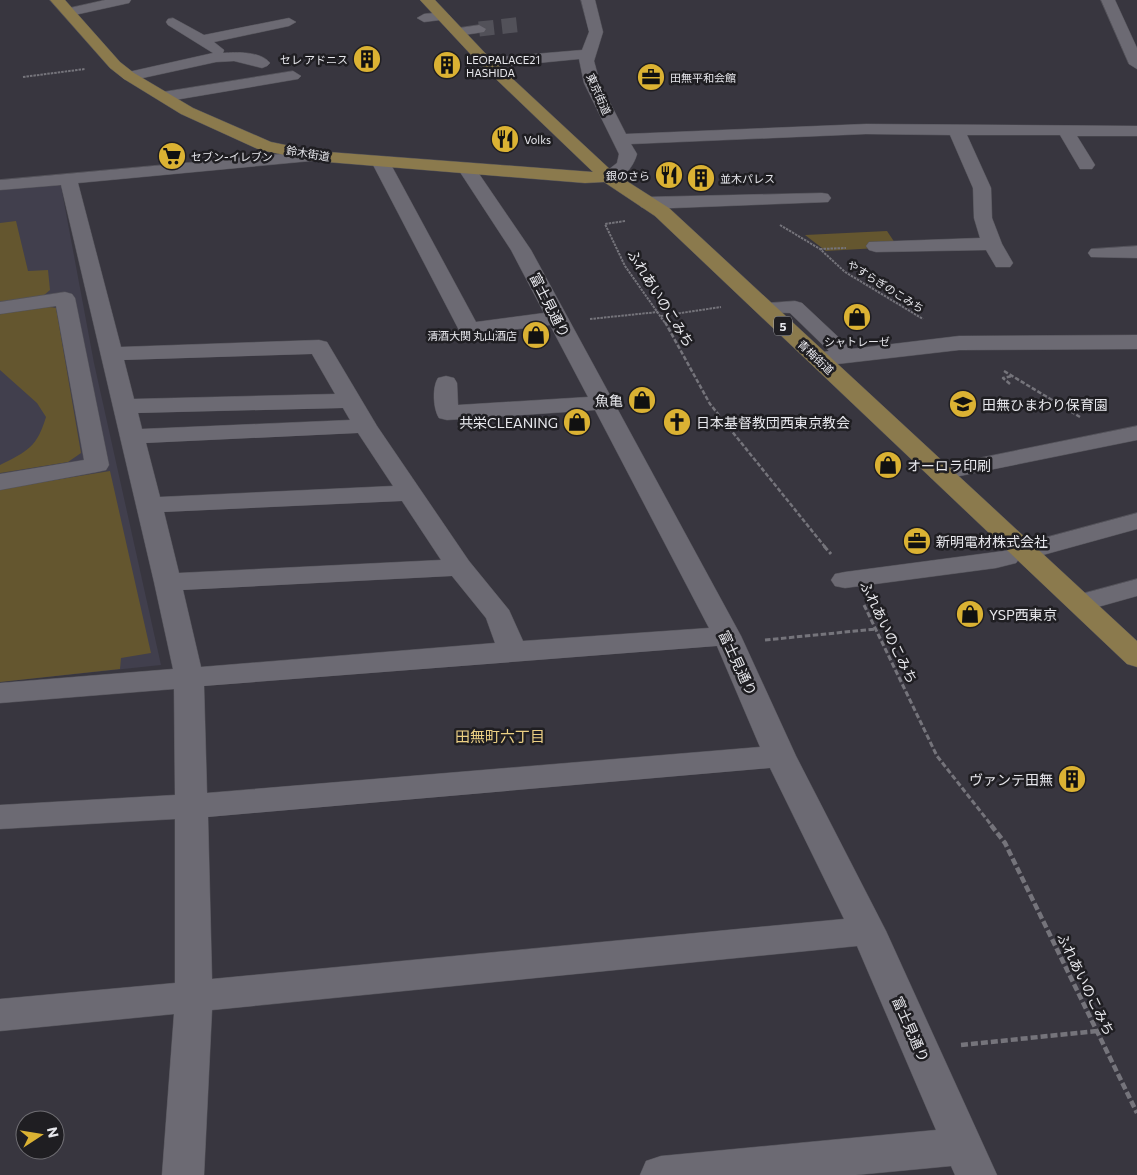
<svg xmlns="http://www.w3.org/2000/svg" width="1137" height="1175" font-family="Commissioner,'Noto Sans JP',sans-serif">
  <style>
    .built { fill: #413f4d }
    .green { fill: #64562f }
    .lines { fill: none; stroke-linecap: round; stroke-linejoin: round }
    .minor-tunnel { stroke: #525159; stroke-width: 15; stroke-dasharray: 15 8; stroke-linecap: butt }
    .minor-casing { stroke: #535259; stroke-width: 1 }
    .major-casing { stroke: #535259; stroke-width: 1 }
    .path-far3 { stroke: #75747b; stroke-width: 2; stroke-dasharray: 2.5 1; stroke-linecap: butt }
    .path-far2 { stroke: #75747b; stroke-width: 2.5; stroke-dasharray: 4.5 2; stroke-linecap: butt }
    .path-far1 { stroke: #75747b; stroke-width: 3; stroke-dasharray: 5.5 2.5; stroke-linecap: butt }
    .path { stroke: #75747b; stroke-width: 4.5; stroke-dasharray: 7 3; stroke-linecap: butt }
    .minor { fill: #6c6a73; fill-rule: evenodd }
    .major { fill: #8b7a4d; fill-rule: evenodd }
    .labels { text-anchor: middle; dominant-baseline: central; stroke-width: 5; stroke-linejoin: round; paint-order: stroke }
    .far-poi-label { font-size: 11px; fill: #e7e7ec; stroke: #1f1e22; text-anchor: start }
    .far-street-label { font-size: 11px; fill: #e7e7ec; stroke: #1f1e22 }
    .shield { fill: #1f1e22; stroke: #ababaf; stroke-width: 1 }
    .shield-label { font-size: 12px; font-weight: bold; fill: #e7e7ec }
    .street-label { font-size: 14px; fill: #e7e7ec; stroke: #1f1e22 }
    .poi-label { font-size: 14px; fill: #e7e7ec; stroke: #1f1e22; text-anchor: start }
    .neighbourhood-label { font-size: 15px; fill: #ecd084; stroke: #1f1e22 }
  </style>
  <rect width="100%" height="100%" fill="#38363f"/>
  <path class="built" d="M49 183 61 186 94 363 161 665 0 682V188Z"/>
  <g class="green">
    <path d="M16 221 28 271 48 270 50 290 43 296 0 302V223Z"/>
    <path d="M887 231 895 243 878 248 826 251 805 235Z"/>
    <path d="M44 306 56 308 81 453 68 462 0 473V465C28 451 37 447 46 417L37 403 0 370V315L1 312Z"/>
    <path d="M110 471 151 653 121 658 120 669 0 682V489Z"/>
  </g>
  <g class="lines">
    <path class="minor-tunnel" d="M479 29 524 24"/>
    <defs>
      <g id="minor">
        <path d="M105 0H131L129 3 70 16 63 12 65 9Z"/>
        <path d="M581 0H595L603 32 594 61 600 83 626 134 866 124 1137 126V136H1077L1095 165 1092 169H1080L1060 135H967L991 188 992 218 1002 244 1013 263 1010 267H996L986 250 876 252 869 250 866 246 869 242 980 238 974 218 973 188 950 135 866 134 631 144 637 154C633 169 619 185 602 181L599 177 617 163 619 154 584 83 579 59 487 68 479 63 487 58 582 50 589 32Z"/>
        <path d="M1101 0H1115L1137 48V69L1129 64Z"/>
        <path d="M443 12 450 16 448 19 424 22 417 18 424 14Z"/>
        <path d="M173 18 204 35 289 18 296 22 289 26 214 42 224 50 223 53C236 52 261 51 270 63L267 66 262 68 234 61 216 62 129 81 124 79 121 76 124 73 213 53 168 25 166 22 168 19Z"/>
        <path d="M479 25 486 29 484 32 457 36 450 32 452 29Z"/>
        <path d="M293 71 301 76 298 79 163 102 155 97 163 92Z"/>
        <path d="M315 151 321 152 324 156 321 160 78 183 121 347 319 340 327 342 377 426 469 561 509 610 523 641 709 628 595 410 447 420 439 418C433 409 432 387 438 378L446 376 454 378 457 383 458 405 588 397 550 325 469 335 461 334 371 161 374 157H386L389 161 476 322 544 313 511 250 458 169 461 165H473L531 250 741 636 796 756 886 931 997 1175H955L951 1166 856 1175H640L646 1161 661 1156 936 1130 857 946 212 1010 204 1175H162L174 1014 0 1031V999L175 983V819L0 829V805L175 795 174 689 0 703V683L173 669 154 582 61 185 0 190V180ZM312 354 335 394 134 399 124 360ZM343 408 350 420 142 429 138 413ZM358 433 393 486 160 497 146 443ZM402 501 441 560 179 573 164 512ZM452 576 486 618 495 643 201 667 183 590ZM717 646 760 747 207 793 204 686ZM770 768 844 919 212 979 208 817Z"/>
        <path d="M822 193 828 194 831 198 828 202 648 209 641 207 639 203 641 199 648 197Z"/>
        <path d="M1137 246V258L1091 257 1088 253 1091 249Z"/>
        <path d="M65 292 72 294 75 298 109 465 106 470 97 472 0 490V474L84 460 56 306 0 314V302Z"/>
        <path d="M795 301 802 303 851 349 959 336 1137 335V349L959 350 820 366 812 364 809 359 812 354 829 351 790 313 757 312 754 308 757 304Z"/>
        <path d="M1137 426V440L940 480 931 478 928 473 931 468 940 466Z"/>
        <path d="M1137 513V529L1032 558 1019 559 1016 563 996 568 845 588 835 586 831 580 835 574 845 572 1011 550 1014 546Z"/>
        <path d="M1137 579V596L1080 612 1070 609 1066 603 1070 597Z"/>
      </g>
      <path id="major" d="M50 0H65L120 62 134 73 193 108 271 142 315 151 593 172 475 59 420 0H435L485 53 614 173 669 208 1137 641V667L1127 664 655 216 604 182 585 183 315 161 260 150 181 114 124 79 110 68Z"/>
    </defs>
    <use href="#minor" class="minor-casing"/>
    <use href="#major" class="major-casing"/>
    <g class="path-far3">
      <path d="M23 77 85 69"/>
      <path d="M625 221 605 224 625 266 665 323"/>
      <path d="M780 225 820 249 845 272 923 319"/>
      <path d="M820 249 846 248"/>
      <path d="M661 316 721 307"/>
      <path d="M590 319 658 312"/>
    </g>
    <g class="path-far2">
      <path d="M665 322 710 404 825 547"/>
      <path d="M1004 371 1080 417"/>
      <path d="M1010 384 1003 378 1012 376"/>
    </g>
    <g class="path-far1">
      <path d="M824 546 831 554"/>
      <path d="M864 605 937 756 992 826"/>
      <path d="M765 640 876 629"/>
    </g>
    <g class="path">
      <path d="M991 825 1005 843 1137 1113"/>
      <path d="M961 1045 1097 1031"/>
    </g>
    <use href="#minor" class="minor"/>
    <use href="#major" class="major"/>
  </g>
  <defs>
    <symbol id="building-disc" viewBox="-11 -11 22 22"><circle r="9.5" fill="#dbb233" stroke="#1f1e22"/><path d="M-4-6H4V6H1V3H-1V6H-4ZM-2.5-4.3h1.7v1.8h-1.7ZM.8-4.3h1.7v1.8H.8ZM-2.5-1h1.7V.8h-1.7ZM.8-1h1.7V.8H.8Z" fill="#111"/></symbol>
    <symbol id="office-disc" viewBox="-11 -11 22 22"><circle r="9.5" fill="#dbb233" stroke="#1f1e22"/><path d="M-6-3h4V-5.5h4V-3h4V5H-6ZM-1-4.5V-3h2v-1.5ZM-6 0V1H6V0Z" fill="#111"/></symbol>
    <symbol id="restaurant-disc" viewBox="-11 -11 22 22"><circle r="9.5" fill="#dbb233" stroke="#1f1e22"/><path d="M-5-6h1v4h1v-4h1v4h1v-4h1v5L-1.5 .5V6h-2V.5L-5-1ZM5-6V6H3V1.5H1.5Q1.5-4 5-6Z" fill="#111"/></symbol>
    <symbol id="supermarket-disc" viewBox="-11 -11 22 22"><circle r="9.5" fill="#dbb233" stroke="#1f1e22"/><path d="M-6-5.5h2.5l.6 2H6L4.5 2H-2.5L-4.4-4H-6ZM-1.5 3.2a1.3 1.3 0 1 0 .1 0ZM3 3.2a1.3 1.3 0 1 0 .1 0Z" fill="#111"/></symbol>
    <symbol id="shop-disc" viewBox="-11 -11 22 22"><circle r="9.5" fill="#dbb233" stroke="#1f1e22"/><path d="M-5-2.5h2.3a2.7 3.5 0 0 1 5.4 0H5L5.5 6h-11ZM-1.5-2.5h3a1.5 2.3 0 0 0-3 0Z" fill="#111"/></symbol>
    <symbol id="school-disc" viewBox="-11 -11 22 22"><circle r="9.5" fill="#dbb233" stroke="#1f1e22"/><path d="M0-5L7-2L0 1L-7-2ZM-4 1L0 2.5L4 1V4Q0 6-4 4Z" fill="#111"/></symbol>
    <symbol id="church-disc" viewBox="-11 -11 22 22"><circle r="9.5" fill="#dbb233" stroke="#1f1e22"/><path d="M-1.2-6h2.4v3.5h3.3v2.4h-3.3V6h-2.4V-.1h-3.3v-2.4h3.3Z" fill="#111"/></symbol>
  </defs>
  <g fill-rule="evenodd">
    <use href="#building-disc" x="351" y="43" width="32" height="32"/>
    <use href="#building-disc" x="431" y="49" width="32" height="32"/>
    <use href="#office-disc" x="635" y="61" width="32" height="32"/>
    <use href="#restaurant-disc" x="489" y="123" width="32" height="32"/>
    <use href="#supermarket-disc" x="156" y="140" width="32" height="32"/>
    <use href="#restaurant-disc" x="653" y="159" width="32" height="32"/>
    <use href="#building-disc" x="685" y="162" width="32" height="32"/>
    <use href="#shop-disc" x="841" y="301" width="32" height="32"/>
    <use href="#shop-disc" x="520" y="319" width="32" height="32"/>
    <use href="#shop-disc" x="626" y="384" width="32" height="32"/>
    <use href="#school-disc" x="947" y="388" width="32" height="32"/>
    <use href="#shop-disc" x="561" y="406" width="32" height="32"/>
    <use href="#church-disc" x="661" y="406" width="32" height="32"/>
    <use href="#shop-disc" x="872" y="449" width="32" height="32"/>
    <use href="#office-disc" x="901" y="525" width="32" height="32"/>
    <use href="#shop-disc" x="954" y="598" width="32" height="32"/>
    <use href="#building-disc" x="1056" y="763" width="32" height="32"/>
  </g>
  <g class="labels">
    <g class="far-poi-label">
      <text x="348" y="59" text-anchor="end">セレ アドニス</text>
      <text x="466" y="59">LEOPALACE21<tspan x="466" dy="13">HASHIDA</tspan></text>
      <text x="670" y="77">田無平和会館</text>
      <text x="524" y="139">Volks</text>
      <text x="191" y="156">セブン-イレブン</text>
      <text x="650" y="175" text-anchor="end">銀のさら</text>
      <text x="720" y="178">並木パレス</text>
      <text x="517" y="335" text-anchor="end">清酒大関 丸山酒店</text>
      <text x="857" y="341" text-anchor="middle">シャトレーゼ</text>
    </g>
    <g class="far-street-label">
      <text transform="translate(599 94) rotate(66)">東京街道</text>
      <text transform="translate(308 153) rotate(9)">鈴木街道</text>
      <text transform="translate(886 286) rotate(32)">やすらぎのこみち</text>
      <text transform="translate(816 357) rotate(43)">青梅街道</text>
    </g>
    <rect class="shield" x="774" y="316.5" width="18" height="19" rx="4"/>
    <g class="shield-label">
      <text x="783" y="326">5</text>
    </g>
    <g class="street-label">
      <text transform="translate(661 298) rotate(58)">ふれあいのこみち</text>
      <text transform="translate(550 305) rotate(63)">富士見通り</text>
      <text transform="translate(889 632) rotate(64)">ふれあいのこみち</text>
      <text transform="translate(738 663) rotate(65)">富士見通り</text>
      <text transform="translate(1086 984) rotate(64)">ふれあいのこみち</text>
      <text transform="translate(911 1029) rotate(66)">富士見通り</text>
    </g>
    <g class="poi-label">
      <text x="623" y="400" text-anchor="end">魚亀</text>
      <text x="982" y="404">田無ひまわり保育園</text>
      <text x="558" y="422" text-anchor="end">共栄CLEANING</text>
      <text x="696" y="422">日本基督教団西東京教会</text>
      <text x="907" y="465">オーロラ印刷</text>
      <text x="936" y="541">新明電材株式会社</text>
      <text x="989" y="614">YSP西東京</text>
      <text x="1053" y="779" text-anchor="end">ヴァンテ田無</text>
    </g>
    <g class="neighbourhood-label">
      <text x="500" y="736">田無町六丁目</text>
    </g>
  </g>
  <g transform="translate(40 1135) rotate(78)"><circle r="24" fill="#1f1e22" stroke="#6f6e73"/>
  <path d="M0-4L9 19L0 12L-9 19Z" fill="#dbb233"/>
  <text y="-8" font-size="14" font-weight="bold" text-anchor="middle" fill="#e7e7ec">N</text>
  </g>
</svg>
